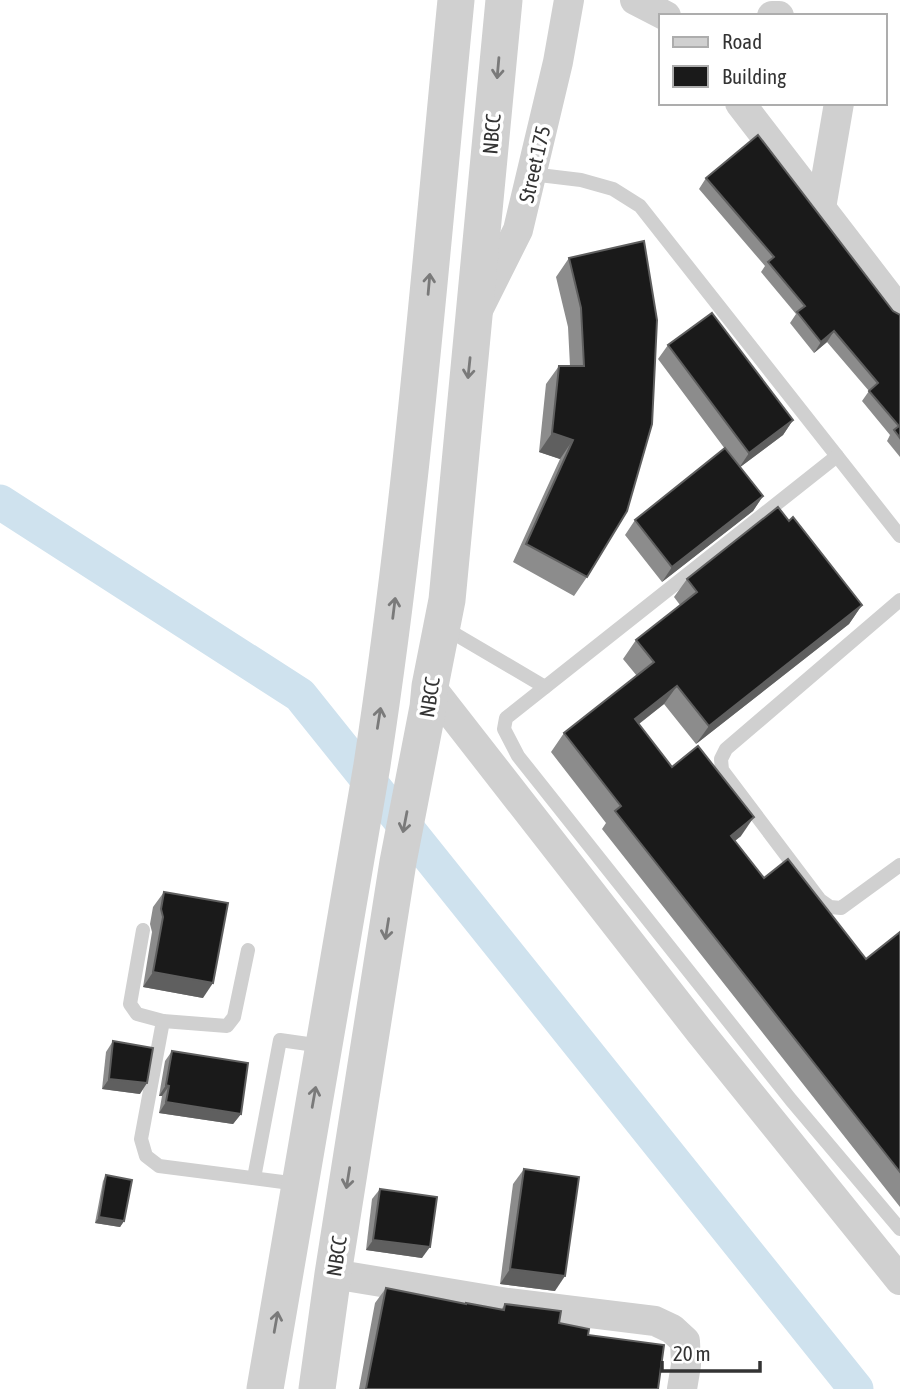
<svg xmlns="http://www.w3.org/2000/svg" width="900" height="1389" font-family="'Asap Condensed',sans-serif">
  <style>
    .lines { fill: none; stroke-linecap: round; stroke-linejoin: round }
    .canal { stroke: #cfe2ee; stroke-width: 35 }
    .service { stroke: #d0d0d0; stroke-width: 14 }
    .minor { stroke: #d0d0d0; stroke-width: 30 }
    .tertiary { stroke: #d0d0d0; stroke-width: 37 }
    .wall { fill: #8c8c8c }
    .shaded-wall { fill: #5f5f5f }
    .building { fill: #1a1a1a; stroke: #5f5f5f; stroke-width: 2 }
    .oneway { stroke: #7a7a7a }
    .labels { text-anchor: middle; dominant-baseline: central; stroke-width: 7; stroke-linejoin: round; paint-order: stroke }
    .street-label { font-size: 21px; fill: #333; stroke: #fff }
  </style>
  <rect width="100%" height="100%" fill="#fff"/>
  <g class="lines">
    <path class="canal" d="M0 502 300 695 856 1389"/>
    <g class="service">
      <path d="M531 174 581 180 613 189 640 206 900 536"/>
      <path d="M837 456 506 718 504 729 518 756 791 1100 900 1229"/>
      <path d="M900 600 726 749 721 759 722 770 820 900 830 907 841 908 900 865"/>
      <path d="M443 627 545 687"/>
      <path d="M143 930 130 1004 137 1014 163 1021 141 1139 146 1156 159 1166 298 1184"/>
      <path d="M163 1021 227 1026 234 1017 248 950"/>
      <path d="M254 1178 280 1040 322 1046"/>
    </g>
    <g class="minor">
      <path d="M635 0 666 16"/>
      <path d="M772 16H779"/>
      <path d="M740 103 900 311"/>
      <path d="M821 208 839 103"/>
      <path d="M478 310 518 230 558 62 569 0"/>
      <path d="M430 686 700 1032 900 1280"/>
      <path d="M333 1274 508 1303 655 1321 672 1329 685 1341 686 1365 682 1389"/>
    </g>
    <g class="tertiary">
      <path d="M265 1389 372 765C411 511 431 255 456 0"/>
      <path d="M317 1389 333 1274 398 862 428 707 430 686 447 600 504 0"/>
    </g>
  </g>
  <g class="wall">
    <path d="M706 178 900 315V457L887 441 890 435 862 401 869 391 827 342 814 353 790 323 796 314 761 272 765 266 699 189Z"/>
    <path d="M644 241 587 577 574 596 513 562 560 459 539 452 546 384 559 366H570L568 327 556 277 569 258Z"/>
    <path d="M668 345 793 420 783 435 740 467 763 496 753 511 662 582 625 535 635 520 725 449 658 359Z"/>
    <path d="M789 521 862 605 849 624 696 744 664 704 639 724 672 767 741 836 735 841 764 878 866 959 900 932V1207L602 829 606 823 551 752 564 733 637 676 623 659 636 640 680 605 674 597 687 579Z"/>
    <path d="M164 892 203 998 143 987 152 932 150 924 153 907Z"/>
    <path d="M113 1041 140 1094 102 1089 106 1052Z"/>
    <path d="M172 1051 241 1114 233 1124 159 1113 162 1096H159L165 1061Z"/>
    <path d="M524 1169 555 1291 500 1284 513 1184Z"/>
    <path d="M106 1175 124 1221 120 1227 95 1223 103 1181Z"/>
    <path d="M380 1189 422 1258 366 1250 372 1199Z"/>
    <path d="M386 1288 465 1304 466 1303 501 1310 505 1304 559 1323 588 1335 658 1389H359L375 1303Z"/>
  </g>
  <g class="shaded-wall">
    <path d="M834 331 827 342 814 353 821 342Z"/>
    <path d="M793 420 783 435 739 468 749 453Z"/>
    <path d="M552 433 573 440 560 459 539 452Z"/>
    <path d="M763 496 753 511 662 582 672 567Z"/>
    <path d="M862 605 849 624 696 744 709 726Z"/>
    <path d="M677 686 664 704 622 737 635 719Z"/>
    <path d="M754 817 741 836 718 854 731 836Z"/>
    <path d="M153 972 213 983 203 998 143 987Z"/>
    <path d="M109 1079 147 1083 140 1094 102 1089Z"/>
    <path d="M166 1085 169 1086 162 1096H159Z"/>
    <path d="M166 1102 241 1114 233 1124 159 1113Z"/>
    <path d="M99 1217 124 1221 120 1227 95 1223Z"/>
    <path d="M373 1240 430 1247 422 1258 366 1250Z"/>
    <path d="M510 1269 565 1276 555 1291 500 1284Z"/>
  </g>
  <g class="building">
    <path d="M758 135 893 311 900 315V438L894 430 899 426 869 391 878 383 834 331 821 342 797 312 805 306 768 262 774 257 706 178Z"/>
    <path d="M644 241 657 320 652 424 627 511 587 577 526 544 573 440 552 433 559 366H584L581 308 569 258Z"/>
    <path d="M712 313 793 420 749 453 668 345Z"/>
    <path d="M725 448 763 496 672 567 635 520Z"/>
    <path d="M778 507 789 521 793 517 862 605 709 726 677 686 635 719 672 767 698 746 754 817 731 836 764 878 788 859 866 959 900 932V1172L615 811 621 806 564 733 654 662 636 640 697 592 687 579Z"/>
    <path d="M164 892 228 903 213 983 153 972 163 917 161 909Z"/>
    <path d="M113 1041 153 1048 147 1083 109 1079Z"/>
    <path d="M172 1051 248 1063 241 1114 166 1102 169 1086 166 1085Z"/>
    <path d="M524 1169 579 1177 565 1276 510 1269Z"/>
    <path d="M106 1175 132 1180 124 1221 99 1217Z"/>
    <path d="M380 1189 437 1197 430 1247 373 1240Z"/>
    <path d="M386 1288 466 1304V1303L504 1310 505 1304 561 1311 559 1323 589 1329 588 1335 664 1345 658 1389H366Z"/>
  </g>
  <defs><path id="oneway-shaft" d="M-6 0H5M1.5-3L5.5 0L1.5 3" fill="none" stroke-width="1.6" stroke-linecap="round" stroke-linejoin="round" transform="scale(1.75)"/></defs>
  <g class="oneway">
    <use href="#oneway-shaft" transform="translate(498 68) rotate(95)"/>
    <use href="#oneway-shaft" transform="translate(429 284) rotate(-85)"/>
    <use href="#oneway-shaft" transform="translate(469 368) rotate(96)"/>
    <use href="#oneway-shaft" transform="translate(394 608) rotate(-83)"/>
    <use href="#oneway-shaft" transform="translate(379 718) rotate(-81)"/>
    <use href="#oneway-shaft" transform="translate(405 822) rotate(101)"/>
    <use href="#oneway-shaft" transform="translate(387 929) rotate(99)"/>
    <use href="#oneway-shaft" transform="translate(314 1097) rotate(-80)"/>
    <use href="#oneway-shaft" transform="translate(348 1178) rotate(99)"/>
    <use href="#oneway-shaft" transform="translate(276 1322) rotate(-80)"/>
  </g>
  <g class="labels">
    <g class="street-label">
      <text transform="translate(491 134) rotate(-85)">NBCC</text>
      <text transform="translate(534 164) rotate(-77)">Street 175</text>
      <text transform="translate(429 697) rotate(-81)">NBCC</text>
      <text transform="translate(336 1256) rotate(-81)">NBCC</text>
    </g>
  </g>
  <rect x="659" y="14" width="228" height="91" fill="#ffffff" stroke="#adadad" stroke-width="2"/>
  <rect x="673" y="37" width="35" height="10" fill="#d0d0d0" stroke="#adadad" stroke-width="2"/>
  <text x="722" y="49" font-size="21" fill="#333333">Road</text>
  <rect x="673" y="66" width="35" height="21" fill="#1a1a1a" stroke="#adadad" stroke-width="2"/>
  <text x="722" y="84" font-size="21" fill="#333333">Building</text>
  <path d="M662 1361v10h98v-10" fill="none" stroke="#333333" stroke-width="3.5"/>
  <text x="673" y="1361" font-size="21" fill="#333333" stroke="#ffffff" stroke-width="5" paint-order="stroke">20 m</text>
</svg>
